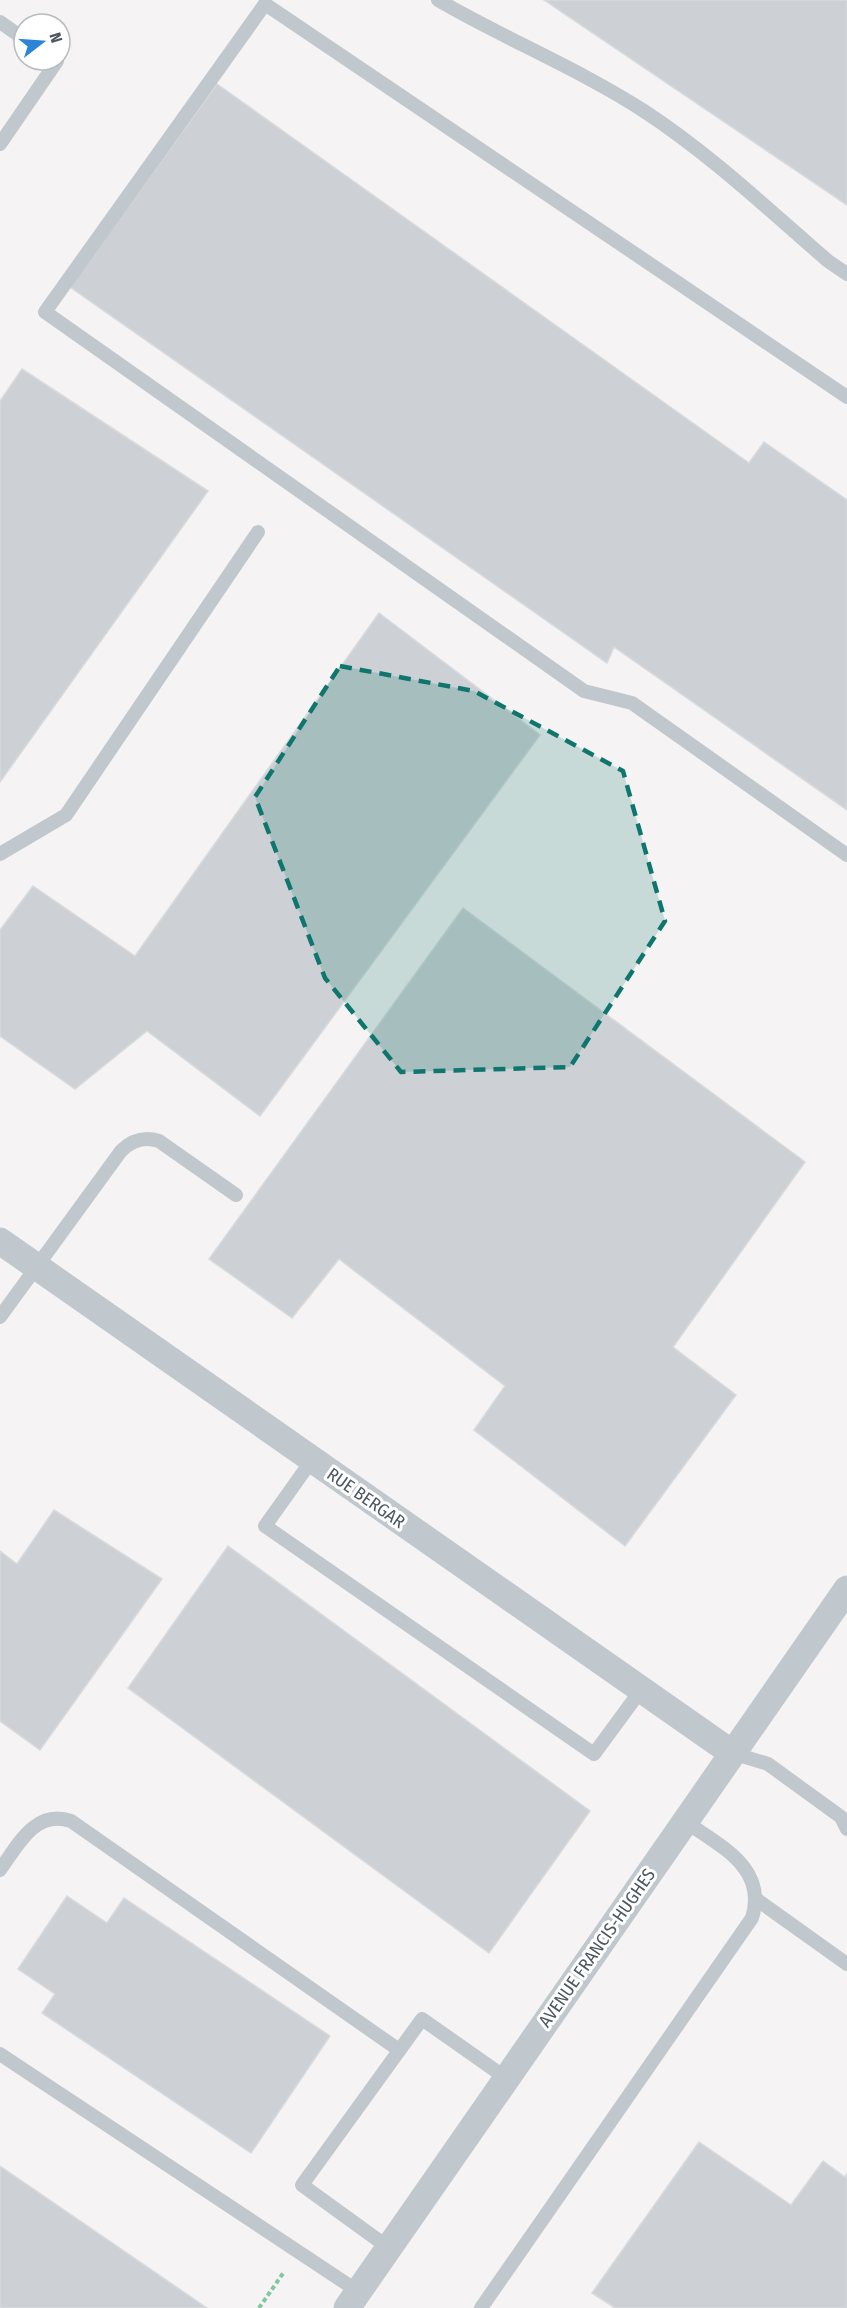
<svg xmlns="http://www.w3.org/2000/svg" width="847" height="2308" font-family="'Fira Sans Condensed',sans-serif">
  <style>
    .building { fill: #cdd0d4; stroke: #d8dadd; stroke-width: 1.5 }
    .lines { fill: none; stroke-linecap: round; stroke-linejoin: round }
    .path { stroke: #81c8a0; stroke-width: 4; stroke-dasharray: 4.5 3; stroke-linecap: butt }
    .service { stroke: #c0c8ce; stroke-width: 14 }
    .minor { stroke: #c0c8ce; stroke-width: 27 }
    .marked { fill: #0f766e; fill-opacity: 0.2; stroke: #0f766e; stroke-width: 4.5; stroke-dasharray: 12 8; stroke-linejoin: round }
    .labels { text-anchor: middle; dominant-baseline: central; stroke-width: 6; stroke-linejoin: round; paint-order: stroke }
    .street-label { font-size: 18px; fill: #4c575f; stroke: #fff }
  </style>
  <rect width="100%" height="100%" fill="#f5f3f3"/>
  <g class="building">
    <path d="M544 0H847V205Z"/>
    <path d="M217 84 749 463 764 442 847 500V810L614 647 607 663 70 287Z"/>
    <path d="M22 369 208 491 0 782V401Z"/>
    <path d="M379 613 540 735 260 1116 147 1031 75 1089 0 1036V930L33 886 135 956Z"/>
    <path d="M463 908 805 1162 673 1347 736 1395 625 1546 474 1430 505 1386 339 1259 292 1318 209 1259Z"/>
    <path d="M54 1510 162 1579 40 1750 0 1721V1551L17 1564Z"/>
    <path d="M228 1546 590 1811 489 1953 128 1688Z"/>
    <path d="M67 1896 107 1923 124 1898 330 2036 251 2153 42 2013 55 1994 18 1969Z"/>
    <path d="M699 2142 791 2205 823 2161 845 2177 847 2173V2308H615L592 2293Z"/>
    <path d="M0 2166 207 2308H0Z"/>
  </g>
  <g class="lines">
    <path class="path" d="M259 2308 284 2272"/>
    <g class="service">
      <path d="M438 0C505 39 579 69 644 111 711 155 768 209 828 261L847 274"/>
      <path d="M0 22 24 39"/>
      <path d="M0 144 57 61 55 60"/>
      <path d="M847 397 265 4 45 312 584 691 632 703 847 855"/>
      <path d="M0 854 66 815 258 532"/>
      <path d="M0 1317 121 1151C132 1140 144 1136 159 1141L236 1195"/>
      <path d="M312 1460 265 1526 594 1754 641 1690"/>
      <path d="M732 1753 768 1764 841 1817 847 1829"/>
      <path d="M0 1870C18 1845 35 1809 71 1821L399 2050"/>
      <path d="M756 1899 847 1964"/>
      <path d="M0 2054 359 2292"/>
      <path d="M389 2248 302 2185 422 2019 506 2078"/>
      <path d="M481 2308 752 1918C768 1867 719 1846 685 1821"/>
    </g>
    <g class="minor">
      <path d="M0 1241 732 1753"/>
      <path d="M347 2308 847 1589"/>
    </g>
  </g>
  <path class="marked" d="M340 666 474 691 623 771 665 921 570 1067 401 1072 325 978 255 797Z"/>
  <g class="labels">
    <g class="street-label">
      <text transform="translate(366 1498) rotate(35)">RUE BERGAR</text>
      <text transform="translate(597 1948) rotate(-55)">AVENUE FRANCIS-HUGHES</text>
    </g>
  </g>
  <g transform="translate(42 42) rotate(73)"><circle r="28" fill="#ffffff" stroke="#b7bcbf" stroke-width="1.5"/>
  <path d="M0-4.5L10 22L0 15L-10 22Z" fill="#2c84d6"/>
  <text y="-9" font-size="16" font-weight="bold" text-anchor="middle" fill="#4c575f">N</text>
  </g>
</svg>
